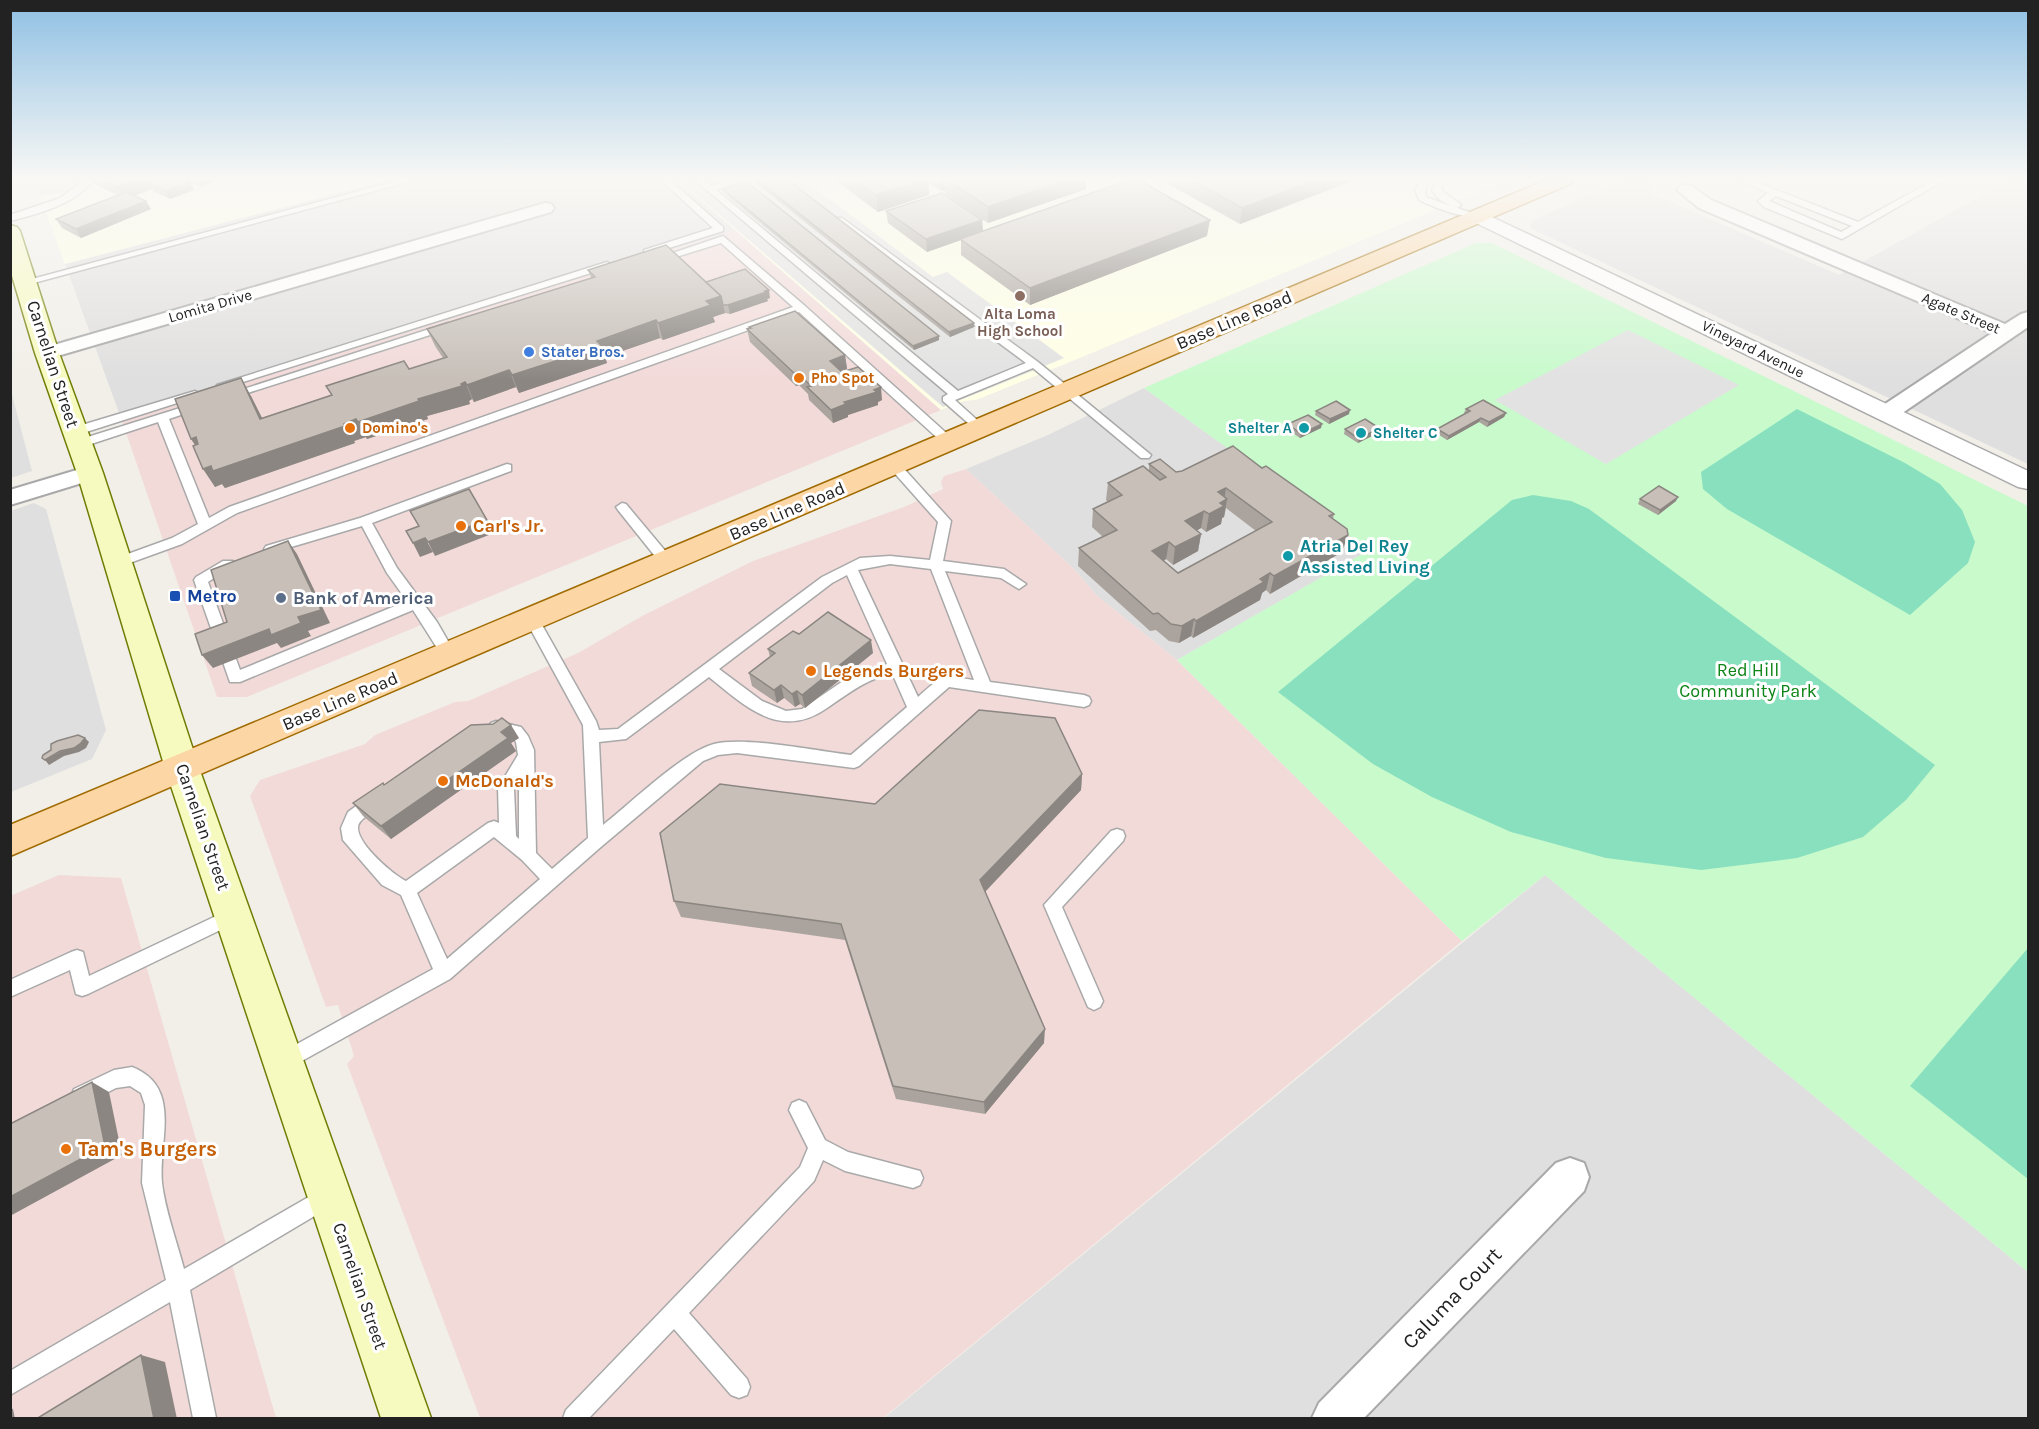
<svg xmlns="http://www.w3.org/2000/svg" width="2039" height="1429" font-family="Karla,sans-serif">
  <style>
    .residential { fill: #e0dfdf }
    .commercial { fill: #f2dad9 }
    .education { fill: #ffffe5 }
    .park { fill: #c8facc }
    .pitch { fill: #88e0be }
    .parking { fill: #e2e2e2 }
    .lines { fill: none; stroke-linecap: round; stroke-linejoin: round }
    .service-casing { stroke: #a9a9a9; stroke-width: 3 }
    .minor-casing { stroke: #a9a9a9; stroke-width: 4 }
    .tertiary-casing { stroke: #a9a9a9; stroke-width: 3 }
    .secondary-casing { stroke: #707d05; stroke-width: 3 }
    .primary-casing { stroke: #a06b00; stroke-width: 3 }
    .service { fill: #fff; fill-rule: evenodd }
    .minor { fill: #fff; fill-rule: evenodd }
    .tertiary { fill: #fff; fill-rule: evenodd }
    .secondary { fill: #f7fabf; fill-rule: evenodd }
    .primary { fill: #fcd6a4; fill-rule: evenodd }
    .wall { fill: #aba49e; fill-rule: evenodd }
    .shaded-wall { fill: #8b8681 }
    .building { fill: #c7bfb8; stroke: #8b8681; stroke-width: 1.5; fill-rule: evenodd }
    .education-dot { fill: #8d6e63; stroke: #fff; stroke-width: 2 }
    .shop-dot { fill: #3f7fe0; stroke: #fff; stroke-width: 2 }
    .food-dot { fill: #e8710a; stroke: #fff; stroke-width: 2 }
    .culture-dot { fill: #0f9aa8; stroke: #fff; stroke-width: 2 }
    .transit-dot { fill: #1a4fb4; stroke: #fff; stroke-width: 2 }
    .service-dot { fill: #5c6f8a; stroke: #fff; stroke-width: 2 }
    .labels { text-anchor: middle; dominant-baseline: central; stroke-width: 6; stroke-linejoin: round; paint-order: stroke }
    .far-street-label { font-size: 15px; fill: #222; stroke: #fff }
    .far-education-label { font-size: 15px; font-weight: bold; fill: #785e54; stroke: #fff }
    .far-shop-label { font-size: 15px; font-weight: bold; fill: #366cbe; stroke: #fff; text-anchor: start }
    .far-food-label { font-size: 15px; font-weight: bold; fill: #c56008; stroke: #fff; text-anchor: start }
    .far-culture-label { font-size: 15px; font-weight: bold; fill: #0d838f; stroke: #fff; text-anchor: end }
    .street-label { font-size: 18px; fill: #222; stroke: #fff }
    .food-label { font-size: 18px; font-weight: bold; fill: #c56008; stroke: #fff; text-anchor: start }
    .culture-label { font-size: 18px; font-weight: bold; fill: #0d838f; stroke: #fff; text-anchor: start }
    .transit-label { font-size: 18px; font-weight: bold; fill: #164399; stroke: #fff; text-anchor: start }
    .service-label { font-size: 18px; font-weight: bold; fill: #4e5e75; stroke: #fff; text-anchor: start }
    .park-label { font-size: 18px; fill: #0c8416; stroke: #fff }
    .near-food-label { font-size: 21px; font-weight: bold; fill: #c56008; stroke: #fff; text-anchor: start }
    .near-street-label { font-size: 21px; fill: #222; stroke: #fff }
  </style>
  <rect width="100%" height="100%" fill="#f2efe9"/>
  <g class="residential">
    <path d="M388 180H677L735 230 122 421 65 264Z"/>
    <path d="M1623 180H1651L1648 185 1652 194 1839 275 2010 180H2028V464L1532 229 1530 225 1534 220Z"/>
    <path d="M10 387 32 471 11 478H10Z"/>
    <path d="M1144 388 1370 550 1177 660 1096 595 1075 570 966 469 1048 435Z"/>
    <path d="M34 503 46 509 106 730 92 759 11 792 10 511Z"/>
    <path d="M1545 875 2028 1272V1418H884Z"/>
  </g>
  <g class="commercial">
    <path d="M735 230 941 410 247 697H217L122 421Z"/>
    <path d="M966 469 1075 570 1096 595 1177 660 1462 941 883 1418H480L347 1064 354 1056 338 1005 326 1007 250 796 260 780 365 744 375 735 455 702 468 701 578 653 644 615 753 561 904 507 943 489 941 482 944 476Z"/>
    <path d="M59 875 121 878 276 1418H11L10 896Z"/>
  </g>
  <g class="education">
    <path d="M34 180H388L65 264Z"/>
    <path d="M678 180H1507L1070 362 976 400 964 401 941 410Z"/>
  </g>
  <path class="park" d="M1476 243H1492L2028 506V1272L1545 875 1462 941 1177 660 1369 550 1144 388Z"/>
  <g class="pitch">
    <path d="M1797 409 1905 463 1940 484 1962 510 1975 542 1968 563 1910 615 1727 509 1703 489 1701 472Z"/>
    <path d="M1533 495 1571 501 1589 509 1935 765 1906 800 1863 837 1797 858 1701 870 1606 858 1511 832 1432 797 1373 764 1278 692 1512 500Z"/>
    <path d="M2028 948V1179L1910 1086Z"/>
  </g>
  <g class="parking">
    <path d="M30 180H83L69 192 36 196Z"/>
    <path d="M679 180H804L933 277 947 272 1064 358 943 407Z"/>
    <path d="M1628 330 1739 385 1606 464 1495 400Z"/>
  </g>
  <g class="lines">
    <defs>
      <g id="service">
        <path d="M85 180H94C73 205 41 213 10 221V215L60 198Z"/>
        <path d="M400 180H415L30 284 21 282Z"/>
        <path d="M661 180H670L723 227V231L650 254H644V250L713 228Z"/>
        <path d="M695 180H704L711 186 729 180H743L716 190 958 391 1026 363 836 222V218H842L1038 362 1151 455 1149 458H1141L1033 368 955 400 986 428 980 432 976 430 943 401V397L948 394Z"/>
        <path d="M1420 180H1428L1425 190 1426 197 1451 206 1440 200 1432 191 1434 185 1440 180H1450L1442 186V191L1459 203 1461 205 1457 208 1482 216C1472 222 1430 206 1419 200L1415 190Z"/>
        <path d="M1739 180H1751L1858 222 1934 180H1945L1842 239 1764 207 1758 201 1768 193ZM1776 196 1852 226 1841 232 1769 201Z"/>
        <path d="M723 236 805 306 953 439V445H945L799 312 237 513 182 544 124 565 119 566 112 562 114 559 172 538 198 524 158 422 79 448 73 444 75 441 196 403H204V407L169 419 209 518 229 507 793 307 721 243 660 262 652 260Z"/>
        <path d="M607 262 612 265 610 267 227 387H219L217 385Z"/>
        <path d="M448 323 453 326 452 328 232 398 228 399 222 396Z"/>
        <path d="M195 391 201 394 199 396 80 434H72L70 431 72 428Z"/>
        <path d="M894 461 898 462 951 521 943 561 1004 569 1026 584 1019 589 1001 578 945 571 990 682 1084 695 1089 697 1091 701 1089 705 1084 707 949 687 859 766 854 768 737 753 718 755 703 761 602 846 450 979 291 1067 284 1070 277 1067 275 1061 277 1055 433 969 401 895 382 885 343 840 341 828 348 812 371 795 377 793 383 795 385 800C380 810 367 813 360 822 348 837 393 875 406 881L488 823 494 821 499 823 498 788 518 755 516 742 511 736 491 731 488 727 491 723 496 721 521 727 528 736 534 750 536 853 552 869 588 838 583 725 525 619 527 616H537L596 721 599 730 618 729 822 577 860 558 890 556 930 560 938 522 890 468V462ZM890 564 931 569 974 680C940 675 943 675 918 697L858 570ZM847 575 887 664 852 675 802 709 786 711 762 701 719 669 832 583ZM892 673 907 707 851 755C818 751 743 736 714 744 683 752 630 804 603 825L599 742 626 739 709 677C745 706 780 741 827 708 849 693 865 680 892 673ZM519 781V839L516 836 514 789ZM494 837 522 860 540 879 447 959 417 893Z"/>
        <path d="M507 464 511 465V471L372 523 397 568 437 622 456 655 454 659H444L413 610 240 682H230L194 580 196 577 223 561H233L235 564 208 582 240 670 407 601 387 573 362 526 271 553 266 552 264 549 266 546 360 518Z"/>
        <path d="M622 503 626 504 672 559 674 562 672 565H662L618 510 616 507Z"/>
        <path d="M1117 829 1123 831 1125 836 1123 841 1062 907 1103 1001 1100 1007 1094 1010 1088 1007 1044 905 1111 831Z"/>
        <path d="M233 908 239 911 242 916 239 921 88 994 82 996 76 994 70 970 10 997V980L71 952 77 950 83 952 89 976Z"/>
        <path d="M132 1067C183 1087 158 1141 162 1183 165 1210 177 1242 184 1269L319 1191 326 1188 333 1191 336 1198 333 1205 190 1290 216 1418H193L170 1302 10 1395V1371L166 1280 142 1183 145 1105 141 1093 130 1086 116 1088 81 1106 74 1103 71 1096 74 1089 114 1070Z"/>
        <path d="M799 1100 806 1103 825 1140 848 1152 920 1171 923 1178 920 1185 913 1188 845 1171 823 1160 814 1181 689 1313 747 1379 750 1387 747 1395 739 1398 731 1395 674 1329 589 1418H563L566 1410 800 1167 808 1148 789 1110 792 1103Z"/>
      </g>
      <g id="minor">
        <path d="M1686 185 1692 186 1711 200 2005 324 2021 314 2028 312V327L1895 418 1887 420 1879 418 1876 413 1879 408 1992 333 1699 208 1677 190 1680 186Z"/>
        <path d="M545 203 551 204 554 208 551 212 54 357 47 359 40 357 37 353 40 349Z"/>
        <path d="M90 466 98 468 102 473 98 478 10 505V490Z"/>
        <path d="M1570 1158 1584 1163 1589 1177 1584 1191 1364 1418H1312L1319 1403 1556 1163Z"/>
      </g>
      <path id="tertiary" d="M1477 210 2028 471V489L2018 487 1470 220 1467 216 1470 212Z"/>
      <path id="secondary" d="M10 225 17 227 20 231 59 353 103 473 199 768 431 1418H381L165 768 77 473 35 353 10 269Z"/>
      <path id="primary" d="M1546 180H1573L1570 184 10 856V825Z"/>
    </defs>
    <use href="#service" class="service-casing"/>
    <use href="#minor" class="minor-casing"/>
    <use href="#tertiary" class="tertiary-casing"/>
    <use href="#secondary" class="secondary-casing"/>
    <use href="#primary" class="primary-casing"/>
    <use href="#service" class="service"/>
    <use href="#minor" class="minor"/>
    <use href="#tertiary" class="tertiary"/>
    <use href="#secondary" class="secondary"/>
    <use href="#primary" class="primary"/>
  </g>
  <g class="wall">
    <path d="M92 180H217L201 187 190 182 194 190 170 199 153 191 152 189 134 196 151 209 81 238 62 228 56 219 118 195 96 185Z"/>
    <path d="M756 180 974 323V327L950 337 757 184Z"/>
    <path d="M835 180H1086V189L988 223 945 194V190L941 191 928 182 929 195 878 212Z"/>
    <path d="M1166 180H1354L1240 224 1166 183Z"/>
    <path d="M723 189 939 336V340L914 350 724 193Z"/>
    <path d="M886 211 982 220 983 231 1207 236 1030 305 961 255V240L927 252 888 223Z"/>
    <path d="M588 270 706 282 770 298 767 299 768 301 730 314 725 313 713 317 715 322 663 340 660 338 605 357 607 363 519 393 516 387 474 402 472 399 469 401 470 404 427 416 428 419 367 439 366 437 354 441 355 443 225 488 222 484 215 487 195 445 191 439 251 396 262 418 443 358 435 346 427 329 591 278Z"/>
    <path d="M749 327 845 355 847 369 841 371 882 400 878 402V405L848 415V417L833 423 809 400 808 394 799 385 796 386 750 342 747 329 750 328Z"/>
    <path d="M1466 409 1506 413 1504 417 1487 427 1479 422 1447 440 1436 433 1437 429 1465 414 1464 413Z"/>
    <path d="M1316 411 1349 414 1329 424 1315 415Z"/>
    <path d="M1288 424 1321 428 1300 438 1287 429Z"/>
    <path d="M1345 429 1378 433 1358 443 1344 434Z"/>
    <path d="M1149 464 1176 472 1262 468 1334 514 1333 519 1342 552 1270 594 1266 590 1262 593 1260 600 1193 638 1191 636 1179 643 1169 641 1156 630 1150 631 1078 566 1079 548 1103 537 1092 527 1093 509 1108 502 1106 500 1108 483 1149 470ZM1226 508 1256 531 1178 573 1164 561 1166 559 1173 565 1198 551 1201 534 1197 531 1201 528 1206 532 1221 524 1222 518 1224 517Z"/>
    <path d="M1640 499 1676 501 1658 515 1638 504Z"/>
    <path d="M799 634 873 653 805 708 800 704 795 707 784 698 777 703 752 686 749 673 770 657 768 649Z"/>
    <path d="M519 738 511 743 516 751 391 839 363 816 353 803 384 785Z"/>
    <path d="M1082 774 1081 790 985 892 1044 1043 985 1114 896 1099 845 940 681 917 674 901 875 804Z"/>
  </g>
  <g class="shaded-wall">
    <path d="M136 180H174L148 183 152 189 126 199 118 187Z"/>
    <path d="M197 180H217L201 187Z"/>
    <path d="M925 180H928L929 195 878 212 876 195Z"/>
    <path d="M941 180H944L945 190 941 191Z"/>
    <path d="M1066 180H1086V189L988 223V207Z"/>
    <path d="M1316 180H1354L1240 224 1242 208Z"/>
    <path d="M190 181 194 190 170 199 165 191Z"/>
    <path d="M146 201 151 209 81 238 76 229Z"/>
    <path d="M982 220 983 232 960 239 961 240 927 252 926 239Z"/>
    <path d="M1210 220 1207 236 1030 305V288Z"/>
    <path d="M769 290 770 298 767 299 768 301 730 314 728 305Z"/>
    <path d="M721 296 725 313 713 317 715 322 663 340 658 323 706 301Z"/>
    <path d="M656 320 660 338 605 357 607 363 519 393 512 375 597 341Z"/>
    <path d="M974 323V327L950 337 949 332Z"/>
    <path d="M939 336V340L914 350 913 346Z"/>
    <path d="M845 355 847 369 832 374 830 361Z"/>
    <path d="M509 370 516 387 474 402 467 385Z"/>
    <path d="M797 372 799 385 796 386 794 373Z"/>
    <path d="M241 378 251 396 271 436 260 419Z"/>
    <path d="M465 382 472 399 469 401 470 404 427 416 428 419 367 439 358 422Z"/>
    <path d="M881 387 882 400 878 402V405L848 415V417L833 423 831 410 844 402Z"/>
    <path d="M1350 410 1349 414 1329 424 1330 419Z"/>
    <path d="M1506 413 1504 417 1487 427 1489 422Z"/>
    <path d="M1481 418 1479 422 1447 440 1449 436Z"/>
    <path d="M356 419 366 437 354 441 355 443 225 488 222 484 215 487 203 469Z"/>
    <path d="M1322 424 1321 428 1300 438 1301 434Z"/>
    <path d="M1379 428 1378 433 1358 443 1359 439Z"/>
    <path d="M196 437 203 456 191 439Z"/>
    <path d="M1226 488 1224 501 1227 499 1224 517 1222 518 1221 524 1206 532 1209 514 1218 492Z"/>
    <path d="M1678 497 1676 501 1658 515 1660 510Z"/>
    <path d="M1204 511 1201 528 1182 538 1185 521Z"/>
    <path d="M487 520 494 533 435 556 428 542Z"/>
    <path d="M1201 534 1198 551 1173 565 1175 547Z"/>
    <path d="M1348 535 1342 552 1270 594 1274 576Z"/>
    <path d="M425 538 433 552 420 557 413 543Z"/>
    <path d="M288 541 297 554 330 623 308 631 311 636 281 648 277 643 213 668 202 655 298 617Z"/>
    <path d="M1169 542 1166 559 1149 568 1152 551Z"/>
    <path d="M1270 573 1266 590 1262 593 1260 600 1193 638 1196 621Z"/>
    <path d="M1194 619 1191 636 1179 643 1182 626Z"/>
    <path d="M871 640 873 653 805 708 802 695Z"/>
    <path d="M781 685 784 698 777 703 774 690Z"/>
    <path d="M797 691 800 704 795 707 792 694Z"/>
    <path d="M511 725 519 738 511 743 516 751 391 839 381 826 501 732Z"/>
    <path d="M85 738 89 742 86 748 79 752 64 756 49 765 45 760Z"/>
    <path d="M1082 774 1081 790 981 896 980 880Z"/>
    <path d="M1045 1029 1044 1043 985 1114 984 1102Z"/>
    <path d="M92 1082 109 1092 122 1155 10 1216V1197Z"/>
    <path d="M141 1355 165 1362 177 1419H154Z"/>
    <path d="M10 1408 13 1409 15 1419H10Z"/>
  </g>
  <g class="building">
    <path d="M104 180H136L118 187Z"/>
    <path d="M156 180H186L190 181 165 191 148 183Z"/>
    <path d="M757 180H788L974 323 949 332Z"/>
    <path d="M855 180H925L876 195Z"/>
    <path d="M947 180H1066L988 207Z"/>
    <path d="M1129 180H1139L1210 220 1030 288 960 239Z"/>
    <path d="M1192 180H1316L1242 208Z"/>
    <path d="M747 182 939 336 913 346 723 189Z"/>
    <path d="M126 192 146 201 76 229 56 219Z"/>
    <path d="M942 193 982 220 926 239 886 211Z"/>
    <path d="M666 245 721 296 706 301 711 305 658 323 656 320 597 341 602 346 512 375 509 370 467 385 465 382 461 384 462 386 418 399 419 401 358 422 356 419 344 424 345 426 213 471 211 466 203 469 193 446 198 444 196 437 191 439 175 399 241 378 260 419 332 395 326 386 404 361 409 369 447 357 427 329 595 277 588 270Z"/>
    <path d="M745 269 769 290 765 291 766 292 728 305H723L721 296 706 282Z"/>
    <path d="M795 311 845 355 830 361 842 372 858 367 881 387 874 390 877 392 844 402 846 404 831 410 807 387 811 386 797 372 794 373 747 329 751 328 749 327Z"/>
    <path d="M1483 400 1506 413 1489 422 1481 418 1449 436 1437 429 1470 411 1466 409Z"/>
    <path d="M1336 401 1350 410 1330 419 1316 411Z"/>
    <path d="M1308 415 1322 424 1301 434 1288 424Z"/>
    <path d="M1365 419 1379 428 1359 439 1345 429Z"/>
    <path d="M1233 446 1262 468 1266 466 1334 514 1329 516 1347 529 1348 535 1274 576 1270 573 1260 579 1264 582 1196 621 1194 619 1182 626 1171 624 1158 613 1153 614 1079 548 1117 530 1093 509 1122 495 1108 483 1143 466 1160 480 1166 477 1149 464 1160 459 1176 472 1182 471ZM1226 488 1272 522 1178 573 1152 551 1169 542 1175 547 1201 534 1185 521 1204 511 1209 514 1224 506 1220 503 1227 499 1218 492Z"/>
    <path d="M1659 486 1678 497 1660 510 1640 499Z"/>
    <path d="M469 489 487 520 428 542 425 538 413 543 406 531 419 526 410 511Z"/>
    <path d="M288 541 321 610 298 617 301 623 271 635 269 629 202 655 195 634 227 622 211 570Z"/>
    <path d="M828 612 871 640 802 695 797 691 792 694 781 685 774 690 749 673 775 653 768 649 793 631 799 634Z"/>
    <path d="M979 710 1055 718 1082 774 980 880 1045 1029 984 1102 893 1086 841 924 674 901 660 833 720 784 875 804Z"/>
    <path d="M502 718 511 725 501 732 508 738 381 826 353 803 383 783 384 785 471 725 493 724Z"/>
    <path d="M78 735 85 738 81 743 74 748 60 751 45 760 42 758 43 755 51 750V744L57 741Z"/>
    <path d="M92 1082 105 1146 10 1197V1124Z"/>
    <path d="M141 1355 154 1419H36Z"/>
  </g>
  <linearGradient id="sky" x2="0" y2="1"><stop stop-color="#8fc0e4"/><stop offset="0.47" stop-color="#f9f8f5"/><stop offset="1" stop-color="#f9f8f5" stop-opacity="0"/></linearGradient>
  <rect width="2039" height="380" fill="url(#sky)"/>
  <circle class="education-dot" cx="1020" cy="296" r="6"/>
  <circle class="shop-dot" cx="529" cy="352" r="6"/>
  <g class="food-dot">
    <circle cx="799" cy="378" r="6"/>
    <circle cx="350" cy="428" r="6"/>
    <circle cx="461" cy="526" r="6"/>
    <circle cx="811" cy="671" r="6"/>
    <circle cx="443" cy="781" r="6"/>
    <circle cx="66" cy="1149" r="6"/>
  </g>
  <g class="culture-dot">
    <circle cx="1304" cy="428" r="6"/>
    <circle cx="1361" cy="433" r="6"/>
    <circle cx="1288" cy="556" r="6"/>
  </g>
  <rect class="transit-dot" x="169" y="590" width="12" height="12" rx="3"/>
  <circle class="service-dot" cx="281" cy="598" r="6"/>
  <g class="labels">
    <g class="far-street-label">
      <text transform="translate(210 306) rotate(-16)">Lomita Drive</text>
      <text transform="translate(1961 313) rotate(23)">Agate Street</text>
      <text transform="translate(1753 349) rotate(26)">Vineyard Avenue</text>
    </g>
    <g class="far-education-label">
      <text x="1020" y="314">Alta Loma<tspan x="1020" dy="17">High School</tspan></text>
    </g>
    <g class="far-shop-label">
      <text x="541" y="352">Stater Bros.</text>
    </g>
    <g class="far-food-label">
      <text x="811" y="378">Pho Spot</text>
      <text x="362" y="428">Domino's</text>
    </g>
    <g class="far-culture-label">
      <text x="1292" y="428">Shelter A</text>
      <text x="1373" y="433" text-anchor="start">Shelter C</text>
    </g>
    <g class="street-label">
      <text transform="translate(1234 320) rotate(-23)">Base Line Road</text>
      <text transform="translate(53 364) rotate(72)">Carnelian Street</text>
      <text transform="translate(787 511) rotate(-23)">Base Line Road</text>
      <text transform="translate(340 701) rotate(-23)">Base Line Road</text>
      <text transform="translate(203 827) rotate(71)">Carnelian Street</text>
      <text transform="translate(360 1286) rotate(71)">Carnelian Street</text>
    </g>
    <g class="food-label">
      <text x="473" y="526">Carl's Jr.</text>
      <text x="823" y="671">Legends Burgers</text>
      <text x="455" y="781">McDonald's</text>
    </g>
    <g class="culture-label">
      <text x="1300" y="546">Atria Del Rey<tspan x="1300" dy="21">Assisted Living</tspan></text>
    </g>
    <g class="transit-label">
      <text x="187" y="596">Metro</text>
    </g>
    <g class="service-label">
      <text x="293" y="598">Bank of America</text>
    </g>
    <g class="park-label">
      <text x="1748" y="670">Red Hill<tspan x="1748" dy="21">Community Park</tspan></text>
    </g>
    <g class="near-food-label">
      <text x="78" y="1149">Tam's Burgers</text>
    </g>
    <g class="near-street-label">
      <text transform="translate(1452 1298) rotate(-46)">Caluma Court</text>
    </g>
  </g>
  <rect width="2039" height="1429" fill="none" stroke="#222222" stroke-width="24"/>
</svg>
